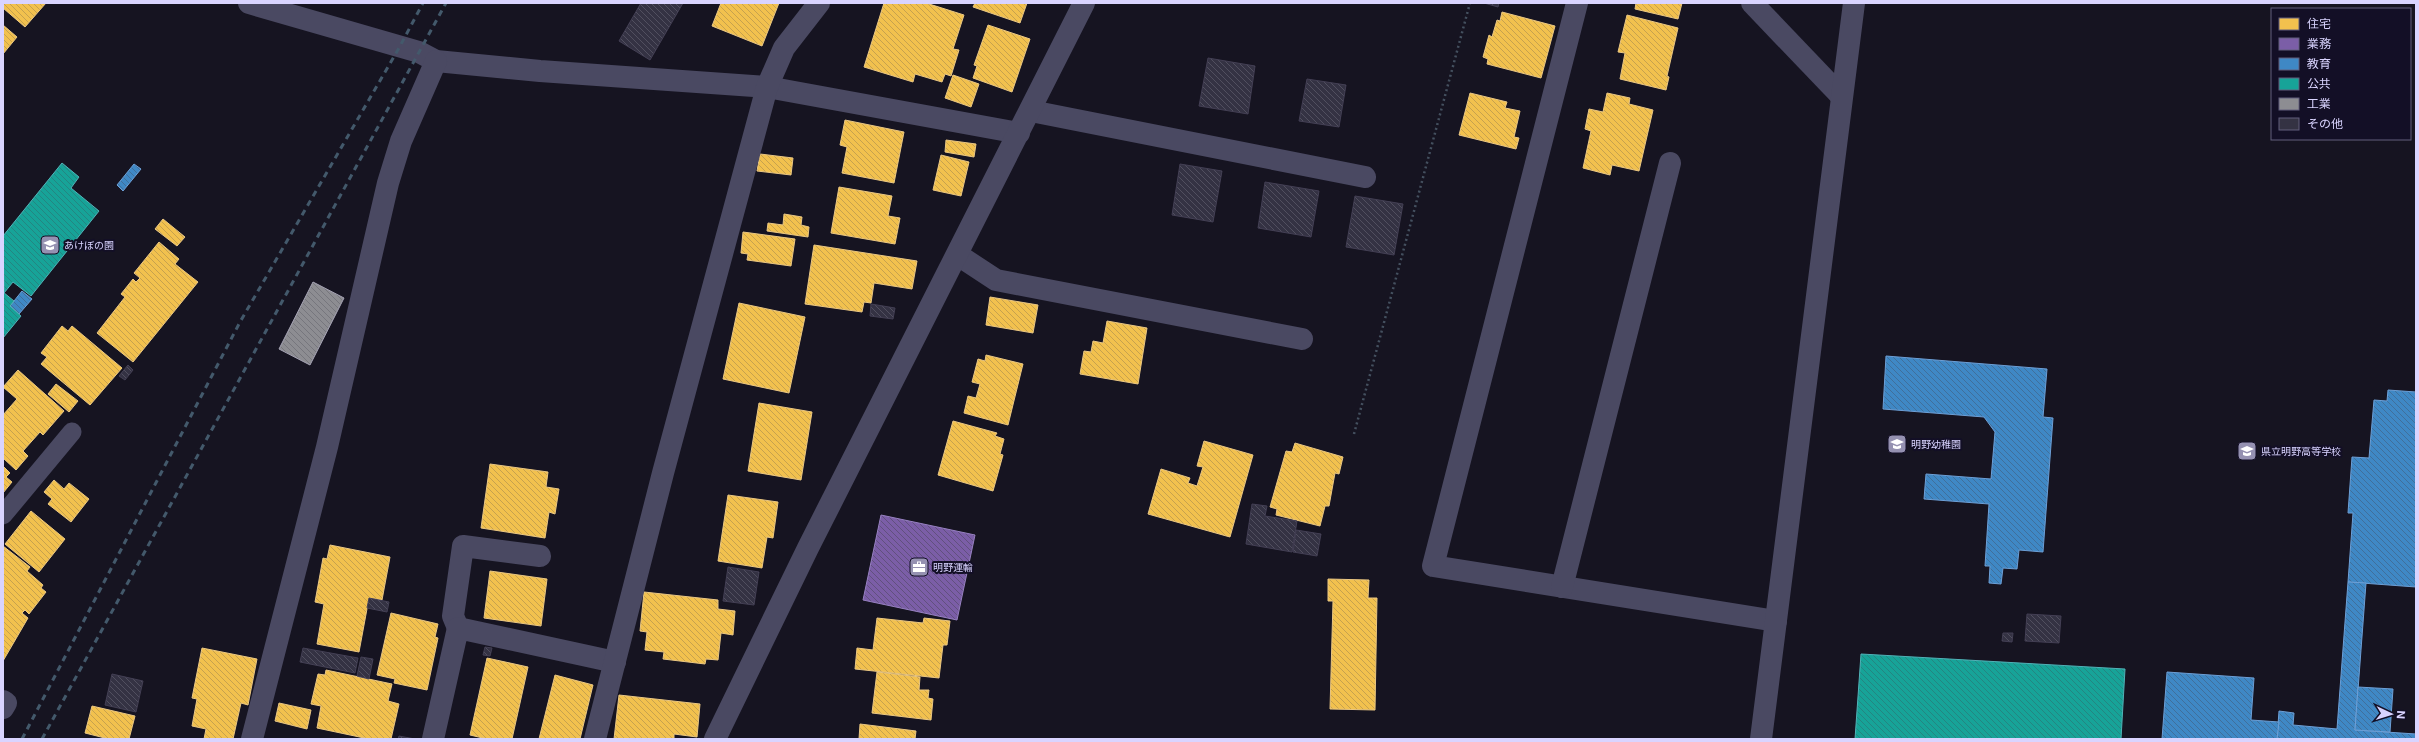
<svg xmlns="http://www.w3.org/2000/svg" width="2419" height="742" font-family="Inter,'Noto Sans JP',sans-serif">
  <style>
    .homes { fill: url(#homes-back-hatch); stroke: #eac783 }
    .offices { fill: url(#offices-back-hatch); stroke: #9781c1 }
    .schools { fill: url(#schools-back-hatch); stroke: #6d9fd6 }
    .public { fill: url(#public-back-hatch); stroke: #51b2b7 }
    .industry { fill: url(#industry-back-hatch); stroke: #a4a2b3 }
    .building { fill: url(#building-back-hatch); stroke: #433f54 }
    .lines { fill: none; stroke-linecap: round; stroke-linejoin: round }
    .path { stroke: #44505f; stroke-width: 2.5; stroke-dasharray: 2 3; stroke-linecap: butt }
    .service { stroke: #4a4962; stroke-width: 19 }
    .minor { stroke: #4a4962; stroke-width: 22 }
    .tertiary { stroke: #4a4962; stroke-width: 22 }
    .rail { stroke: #43596b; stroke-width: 3; stroke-dasharray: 6 5; stroke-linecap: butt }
    .labels { text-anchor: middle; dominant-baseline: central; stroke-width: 4; stroke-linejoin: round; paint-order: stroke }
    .poi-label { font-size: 10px; fill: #d9d4ff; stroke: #130f26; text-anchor: start }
  </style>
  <defs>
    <pattern id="homes-back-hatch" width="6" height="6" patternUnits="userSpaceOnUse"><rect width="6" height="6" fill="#f2c14e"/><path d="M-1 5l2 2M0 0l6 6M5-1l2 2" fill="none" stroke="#c6a14e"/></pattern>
    <pattern id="offices-back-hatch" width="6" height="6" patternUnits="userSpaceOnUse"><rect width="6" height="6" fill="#7b5ea7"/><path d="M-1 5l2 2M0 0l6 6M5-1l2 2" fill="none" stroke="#61507e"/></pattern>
    <pattern id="schools-back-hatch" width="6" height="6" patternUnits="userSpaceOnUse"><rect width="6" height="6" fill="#3f88c5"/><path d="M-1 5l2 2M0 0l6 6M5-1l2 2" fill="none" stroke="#406f9b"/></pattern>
    <pattern id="public-back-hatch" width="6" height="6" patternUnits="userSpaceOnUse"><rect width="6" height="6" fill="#17a398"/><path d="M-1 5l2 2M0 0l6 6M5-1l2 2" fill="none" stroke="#248581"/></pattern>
    <pattern id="industry-back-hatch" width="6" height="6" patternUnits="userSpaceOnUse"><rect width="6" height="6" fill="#8d8d92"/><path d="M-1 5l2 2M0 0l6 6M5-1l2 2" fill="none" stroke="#76767d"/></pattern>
    <pattern id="building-back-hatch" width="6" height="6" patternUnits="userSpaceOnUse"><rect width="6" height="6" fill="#343243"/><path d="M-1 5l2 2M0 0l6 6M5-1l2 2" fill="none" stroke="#514f5f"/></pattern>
  </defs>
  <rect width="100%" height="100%" fill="#161421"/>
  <g class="homes">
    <path d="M3 3H46L25 27 3 8Z"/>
    <path d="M721 3H779L762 46 712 26Z"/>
    <path d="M884 3H926L964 15 953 49 959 50 951 76 945 74 942 82 915 74 913 82 864 67Z"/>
    <path d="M975 3H1027L1020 23 973 7Z"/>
    <path d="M1636 3H1682L1678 19 1635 9Z"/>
    <path d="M1502 12 1555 26 1541 78 1487 64 1488 59 1483 57 1489 35 1492 37 1497 20 1500 21Z"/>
    <path d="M1627 15 1678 28 1667 76 1669 77 1666 90 1620 79 1625 53 1618 52Z"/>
    <path d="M3 25 17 37 3 54Z"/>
    <path d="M988 25 1030 39 1012 92 973 78 977 66 974 65Z"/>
    <path d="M953 75 979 84 971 107 945 98Z"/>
    <path d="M1470 93 1507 102 1505 108 1520 111 1514 137 1519 138 1516 149 1459 135Z"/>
    <path d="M1607 93 1630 98 1629 104 1653 110 1639 171 1612 165 1610 175 1583 168 1591 131 1585 129 1589 109 1603 112Z"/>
    <path d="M845 120 904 132 894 183 842 173 847 147 840 145Z"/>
    <path d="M946 140 976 144 974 157 945 152Z"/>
    <path d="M760 154 793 158 791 175 757 171Z"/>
    <path d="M941 155 969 162 961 196 933 190Z"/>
    <path d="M839 187 892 196 888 216 900 218 895 244 831 233Z"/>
    <path d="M784 214 802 217 801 225 809 227 808 237 767 231 768 223 783 225Z"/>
    <path d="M163 219 185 237 177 246 155 229Z"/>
    <path d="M743 232 795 239 791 266 747 260 748 254 741 253Z"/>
    <path d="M159 242 179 259 175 264 198 282 133 362 97 333 125 297 121 294 133 279 136 282 140 278 134 273Z"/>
    <path d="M814 245 917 261 912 289 874 283 871 303 864 302 862 312 805 304Z"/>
    <path d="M990 297 1038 305 1033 333 986 325Z"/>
    <path d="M739 303 805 317 789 393 723 379Z"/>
    <path d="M1107 321 1147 328 1138 384 1080 374 1084 351 1091 352 1093 341 1103 343Z"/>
    <path d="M62 326 68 331 72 326 122 368 90 405 41 364 47 357 41 353Z"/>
    <path d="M986 355 1023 364 1008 425 964 413 968 396 976 398 980 384 972 382 978 359 985 361Z"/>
    <path d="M18 370 64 411 43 435 40 432 23 451 28 456 16 470 3 458V415L17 399 3 387Z"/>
    <path d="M56 384 78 401 69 412 48 394Z"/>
    <path d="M759 403 812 412 801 480 748 471Z"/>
    <path d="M953 421 997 433 995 436 1004 439 1000 454 1003 455 993 491 938 475Z"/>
    <path d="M1204 441 1253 455 1230 537 1148 514 1161 469 1190 478 1188 483 1197 486 1203 467 1197 466Z"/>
    <path d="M1295 443 1343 457 1339 474 1335 473 1329 506H1325L1320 526 1276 515 1277 509 1270 507 1286 451 1292 452Z"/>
    <path d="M490 464 548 472 546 487 559 489 555 514 549 512 545 538 481 528Z"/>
    <path d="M3 466 10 473 6 477 12 482 3 493Z"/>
    <path d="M54 480 64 489 69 483 89 499 71 522 48 504 52 499 44 492Z"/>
    <path d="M728 495 778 502 773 538 767 537 762 568 718 561Z"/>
    <path d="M31 511 65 539 39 572 5 544Z"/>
    <path d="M330 545 390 557 382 600 369 598 359 652 317 644 324 604 315 602 323 558 327 559Z"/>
    <path d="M3 546 30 567 27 571 43 585 41 588 46 592 29 614 25 610 22 613 28 618 3 661Z"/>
    <path d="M490 571 547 579 541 626 484 618Z"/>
    <path d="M1328 579 1369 580 1368 598H1377L1375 710 1330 709 1333 601H1328Z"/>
    <path d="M644 592 718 600V609L735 611 733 635 721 633 718 660 706 659 705 664 663 659 664 652 645 650 647 632 640 631Z"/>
    <path d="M391 613 438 624 435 637 438 638 427 690 394 683 395 679 377 675Z"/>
    <path d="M877 618 923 623 924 618 950 621 947 645H943L939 678 855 669 857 648 873 650Z"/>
    <path d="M202 648 257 659 248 705 241 703 233 739H204L206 729 192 726 197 699 192 698Z"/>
    <path d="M487 658 528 667 512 739H487L470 735Z"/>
    <path d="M326 670 392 684 388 701 399 704 391 739H369L317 728 321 706 311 704 318 674 325 675Z"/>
    <path d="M877 672 920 677 919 690H929L928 698 933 699 931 720 872 713Z"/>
    <path d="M555 675 593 685 580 739H539Z"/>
    <path d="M619 695 700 704 697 737 674 734V739H614Z"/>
    <path d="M279 703 311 710 307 729 275 721Z"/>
    <path d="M92 706 135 716 129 739H109L85 733Z"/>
    <path d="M860 724 916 731 915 739H859Z"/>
  </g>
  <path class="offices" d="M881 515 975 535 957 620 863 600Z"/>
  <g class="schools">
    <path d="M134 164 141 169 123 191 117 185Z"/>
    <path d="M22 291 32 299 19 314 10 306Z"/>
    <path d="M1886 356 2047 369 2043 417 2053 418 2043 552 2019 550 2017 569 2003 568 2001 584 1989 583 1990 566H1985L1989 504 1924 499 1926 474 1991 479 1995 432 1984 417 1883 409Z"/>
    <path d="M2388 390 2416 392V587L2348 582 2353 513H2348L2352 457 2369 458 2374 400 2387 401Z"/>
    <path d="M2348 582 2366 583 2355 730 2416 734V739H2277L2279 711 2294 713 2293 725 2337 729Z"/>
    <path d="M2167 672 2254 678 2251 720 2279 722 2277 739H2162Z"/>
    <path d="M2358 687 2393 689 2390 732 2355 730Z"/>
  </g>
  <g class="public">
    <path d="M62 163 79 177 71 188 99 211 31 296 13 282 4 293 3 236Z"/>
    <path d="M3 292 14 301 10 306 21 316 3 338Z"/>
    <path d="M1861 654 2125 669 2121 739H1855Z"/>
  </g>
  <path class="industry" d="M313 282 344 298 310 365 279 349Z"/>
  <g class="building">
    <path d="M641 3H683L650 60 619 41Z"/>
    <path d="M1484 3H1499L1498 7Z"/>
    <path d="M1208 58 1255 66 1248 114 1199 106Z"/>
    <path d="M1307 79 1346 85 1339 127 1299 121Z"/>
    <path d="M1180 164 1222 171 1213 222 1172 215Z"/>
    <path d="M1265 182 1319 191 1311 237 1258 228Z"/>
    <path d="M1355 196 1403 204 1394 255 1346 247Z"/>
    <path d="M871 304 895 308 893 319 870 316Z"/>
    <path d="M128 365 133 370 125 380 119 376Z"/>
    <path d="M1252 504 1267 506 1265 516 1297 521 1292 552 1246 544Z"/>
    <path d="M1296 530 1321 534 1317 556 1293 552Z"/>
    <path d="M728 567 759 572 754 605 723 601Z"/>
    <path d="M369 598 389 602 387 612 367 608Z"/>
    <path d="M2027 614 2061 616 2059 643 2025 641Z"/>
    <path d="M2003 633H2013L2012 642 2002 641Z"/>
    <path d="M485 647 492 648 490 656 483 655Z"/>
    <path d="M303 648 358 658 355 673 300 662Z"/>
    <path d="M361 657 373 659 369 679 357 676Z"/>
    <path d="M112 674 143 681 136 712 105 705Z"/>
    <path d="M399 736 415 739H398Z"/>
  </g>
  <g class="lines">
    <path class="path" d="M1354 434 1470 3"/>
    <path class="service" d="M3 515 72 432"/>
    <g class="minor">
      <path d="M249 3 419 52 436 61 540 71 767 87 1019 133"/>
      <path d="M1577 3 1433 566 1776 621"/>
      <path d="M1752 3 1841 96"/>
      <path d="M1031 111 1365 177"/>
      <path d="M958 255 996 280 1302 339"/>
      <path d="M1562 587 1670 163"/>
      <path d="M458 628 453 616 463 546 540 556"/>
      <path d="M3 701 6 703 3 708"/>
      <path d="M252 739 327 447 388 183 401 141 436 61"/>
      <path d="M433 739 458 628 615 662"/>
      <path d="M595 739 663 473 767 87 784 48 819 3"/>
      <path d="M1761 739 1854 3"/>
    </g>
    <path class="tertiary" d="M715 739 808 548 1084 3"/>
    <g class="rail">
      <path d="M22 739 240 322 399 48 423 3"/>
      <path d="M42 739 446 3"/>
    </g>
  </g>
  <defs>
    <symbol id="school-square" viewBox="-11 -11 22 22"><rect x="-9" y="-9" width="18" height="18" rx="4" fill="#9591b1" stroke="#130f26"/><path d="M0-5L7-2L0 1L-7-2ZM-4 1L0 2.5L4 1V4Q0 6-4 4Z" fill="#fff"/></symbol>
    <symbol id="office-square" viewBox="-11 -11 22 22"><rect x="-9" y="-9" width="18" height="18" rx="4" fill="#9591b1" stroke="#130f26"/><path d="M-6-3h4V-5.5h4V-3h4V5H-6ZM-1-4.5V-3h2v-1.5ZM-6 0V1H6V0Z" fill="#fff"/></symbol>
  </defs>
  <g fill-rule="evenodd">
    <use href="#school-square" x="39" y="234" width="22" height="22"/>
    <use href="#school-square" x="1886" y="433" width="22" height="22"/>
    <use href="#school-square" x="2236" y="440" width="22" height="22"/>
    <use href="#office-square" x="908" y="556" width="22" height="22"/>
  </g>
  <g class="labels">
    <g class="poi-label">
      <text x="64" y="245">あけぼの園</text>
      <text x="1911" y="444">明野幼稚園</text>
      <text x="2261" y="451">県立明野高等学校</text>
      <text x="933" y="567">明野運輸</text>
    </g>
  </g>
  <rect width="2419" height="742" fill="none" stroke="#d9d4ff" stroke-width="8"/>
  <rect x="2271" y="8" width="140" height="132" fill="#130f26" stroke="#625e7d"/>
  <rect x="2279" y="18" width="20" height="12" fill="#f2c14e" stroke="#625e7d"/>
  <text x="2307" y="28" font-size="12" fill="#d9d4ff">住宅</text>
  <rect x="2279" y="38" width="20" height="12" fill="#7b5ea7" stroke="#625e7d"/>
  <text x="2307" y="48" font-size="12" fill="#d9d4ff">業務</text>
  <rect x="2279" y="58" width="20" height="12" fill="#3f88c5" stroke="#625e7d"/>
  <text x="2307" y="68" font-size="12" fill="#d9d4ff">教育</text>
  <rect x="2279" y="78" width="20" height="12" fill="#17a398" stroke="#625e7d"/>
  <text x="2307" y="88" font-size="12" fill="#d9d4ff">公共</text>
  <rect x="2279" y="98" width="20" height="12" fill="#8d8d92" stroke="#625e7d"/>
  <text x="2307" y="108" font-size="12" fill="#d9d4ff">工業</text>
  <rect x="2279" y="118" width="20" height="12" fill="#343243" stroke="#625e7d"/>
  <text x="2307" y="128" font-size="12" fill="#d9d4ff">その他</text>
  <g transform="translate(2391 714) rotate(94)" stroke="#130f26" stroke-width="3" paint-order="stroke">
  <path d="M0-3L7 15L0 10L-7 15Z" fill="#d9d4ff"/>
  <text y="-6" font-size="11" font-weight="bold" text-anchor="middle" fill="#d9d4ff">N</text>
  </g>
</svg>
